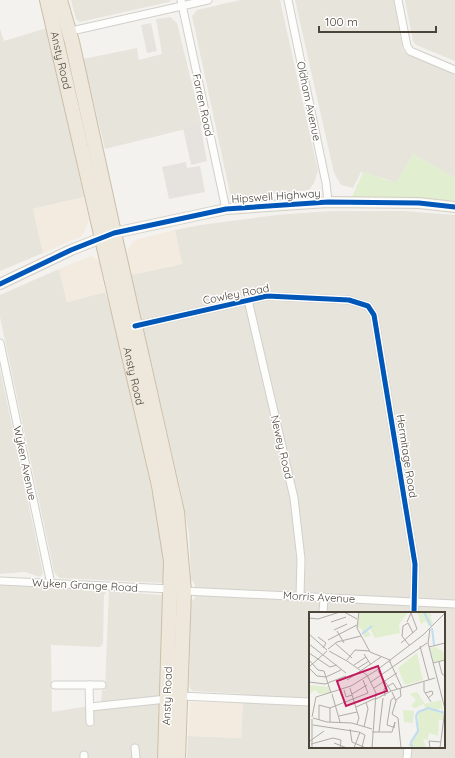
<svg xmlns="http://www.w3.org/2000/svg" width="455" height="758" font-family="Quicksand,sans-serif">
  <style>
    .residential { fill: #e7e4dc; fill-rule: evenodd }
    .commercial { fill: #f3ebdf }
    .green { fill: #e1eecf }
    .parking { fill: #e6e3df }
    .lines { fill: none; stroke-linecap: round; stroke-linejoin: round }
    .street-casing { stroke: #d2d0cb; stroke-width: 9 }
    .secondary-casing { stroke: #d3cfc5; stroke-width: 12 }
    .highway-casing { stroke: #ccbfa9; stroke-width: 16 }
    .street { stroke: #fdfdfc; stroke-width: 7 }
    .secondary { stroke: #f7f6f1; stroke-width: 10 }
    .highway { stroke: #ede8db; stroke-width: 14 }
    .cycleway-casing { stroke: #fff; stroke-width: 8 }
    .cycleway { stroke: #0057b8; stroke-width: 5 }
    .labels { text-anchor: middle; dominant-baseline: central; stroke-width: 3; stroke-linejoin: round; paint-order: stroke }
    .street-label { font-size: 11px; fill: #4b4439; stroke: #fff }
    .inset-river { fill: none; stroke: #c0ddf1; stroke-width: 2 }
    .inset-road { fill: none; stroke: #b0aca6; stroke-width: 1 }
    .view { fill: #c2185b; fill-opacity: 0.15; stroke: #c2185b; stroke-width: 2 }
    .inset-edge { fill: none; stroke: #4b4439; stroke-width: 2 }
  </style>
  <rect width="100%" height="100%" fill="#f4f2ee"/>
  <g class="residential">
    <path d="M71 0H171L169 2 80 22 76 19Z"/>
    <path d="M240 0H280L318 171 314 183 309 190 231 198 192 16 197 10Z"/>
    <path d="M295 0H394L403 50 407 54 455 73V178L413 154 396 184 389 180 361 172 353 188 341 185 334 173Z"/>
    <path d="M405 0H455V61L416 45 413 41Z"/>
    <path d="M170 17 177 23 202 125 105 149 83 59 137 48 139 60 162 54 156 19Z"/>
    <path d="M47 28 84 197 33 209 43 253 0 271V29L4 41Z"/>
    <path d="M332 211H404L455 215V758H187L188 736 241 738 243 694 192 691 189 686 191 602 195 598V584L191 579 189 534 182 496 131 275 182 264 175 230 200 225 276 215ZM310 613H444V747H310Z"/>
    <path d="M59 269 67 302 105 292 114 320 159 524 164 562 163 583 59 578 54 572 0 317V295Z"/>
    <path d="M0 369 43 573 40 577 25 572 0 574Z"/>
    <path d="M0 585 49 587 106 592 104 595 103 644 100 647 51 645 52 712 101 704 102 690H105L109 588 136 593 161 595 165 600 158 758H0Z"/>
  </g>
  <g class="commercial">
    <path d="M84 197 89 221 82 236 43 253 33 209Z"/>
    <path d="M175 230 182 264 131 275 126 253 134 240Z"/>
    <path d="M91 256 99 260 105 292 67 302 59 269Z"/>
    <path d="M190 702 243 703 241 738 188 736Z"/>
  </g>
  <path class="green" d="M413 154 455 178V201L352 197 363 172 396 183Z"/>
  <g class="parking">
    <path d="M151 23 157 51 147 53 141 25Z"/>
    <path d="M200 124 207 161 191 165 183 128Z"/>
    <path d="M186 162 187 168 200 166 205 192 169 199 162 167Z"/>
  </g>
  <g class="lines">
    <defs>
      <g id="street">
        <path d="M181 0 226 209"/>
        <path d="M288 0 326 183 328 202"/>
        <path d="M398 0 407 46 410 51 455 70"/>
        <path d="M76 30 208 0"/>
        <path d="M248 300 294 498 301 559 300 596"/>
        <path d="M135 326 267 296 349 300 368 306 374 315 415 564 414 613"/>
        <path d="M0 343 51 584"/>
        <path d="M0 581 171 589"/>
        <path d="M184 591 455 604"/>
        <path d="M323 613 324 597"/>
        <path d="M55 685H102"/>
        <path d="M89 685 90 722"/>
        <path d="M181 696 310 702"/>
        <path d="M90 707 167 699"/>
        <path d="M135 748 136 758"/>
        <path d="M84 755V758"/>
        <path d="M407 758 408 747"/>
      </g>
      <path id="secondary" d="M0 284 71 250 114 233 226 209 328 202 419 203 455 207"/>
      <g id="highway">
        <path id="s1" d="M47 0 159 486 171 561 165 758"/>
        <path d="M60 0 72 42 114 233 177 512 184 591 178 758"/>
      </g>
    </defs>
    <use href="#street" class="street-casing"/>
    <use href="#secondary" class="secondary-casing"/>
    <use href="#highway" class="highway-casing"/>
    <use href="#street" class="street"/>
    <use href="#secondary" class="secondary"/>
    <use href="#highway" class="highway"/>
    <defs>
      <g id="cycleway">
        <path d="M0 284 71 250 114 233 226 209 328 202 419 203 455 207"/>
        <path d="M135 326 267 296 349 300 368 306 374 315 415 564 414 613"/>
      </g>
    </defs>
    <use href="#cycleway" class="cycleway-casing"/>
    <use href="#cycleway" class="cycleway"/>
  </g>
  <g class="labels">
    <g class="street-label">
      <text stroke="none"><textPath href="#s1" startOffset="62">Ansty Road</textPath></text>
      <text transform="translate(309 101) rotate(78)">Oldham Avenue</text>
      <text transform="translate(203 105) rotate(78)">Farren Road</text>
      <text transform="translate(276 196) rotate(-4)">Hipswell Highway</text>
      <text transform="translate(236 294) rotate(-11)">Cowley Road</text>
      <text stroke="none"><textPath href="#s1" startOffset="386">Ansty Road</textPath></text>
      <text transform="translate(282 447) rotate(77)">Newey Road</text>
      <text transform="translate(407 456) rotate(81)">Hermitage Road</text>
      <text transform="translate(25 463) rotate(78)">Wyken Avenue</text>
      <text transform="translate(85 585) rotate(3)">Wyken Grange Road</text>
      <text transform="translate(319 597) rotate(3)">Morris Avenue</text>
      <text transform="translate(167 696) rotate(-88)">Ansty Road</text>
    </g>
  </g>
  <g transform="translate(309 612)">
    <rect width="136" height="136" fill="#f4f2ee"/>
    <path d="M51 0 67 1H88L65 0H99L90 13 91 21 66 26 61 17 54 22 59 19 62 23 56 26 52 16H48ZM108 0H120L123 4 121 5 124 11 123 14 122 11 120 15 117 9 112 12ZM127 35 136 41V48L124 50 121 36ZM108 41 114 68 96 73 89 56 99 48 97 46 100 47ZM0 73 19 75 21 81 10 82 6 78 0 82ZM108 80 116 92 132 88 134 97V100L132 96 129 98 135 102 134 108H130L129 124 120 121 119 128 114 127 117 136 99 134 109 118V101L118 97 125 98 116 96 115 92 106 96 102 94 107 88 101 82ZM94 98 105 99 104 111 95 110Z" fill="#e1eecf"/>
    <path class="inset-river" d="M64 0H91M115 0 122 14M123 16 125 33M53 22 63 14M103 136 102 130 109 119 107 104 109 100 119 96 136 101"/>
    <path class="inset-road" d="M35 0 48 7M50 0 48 16 61 40 81 48V51M0 6 9 7 31 0M22 10 37 5M121 17 119 31 136 97 131 136M25 18 38 12M28 19 35 31M0 22 18 38M9 25 17 31 14 36M19 28 48 13M26 31 43 46M92 31 108 17 102 1 98 10M0 32 37 61M100 33 93 24 94 14 99 11 104 21M111 34 120 68M120 35 136 31M19 37 28 30 52 24M20 39 38 49M0 41 21 55 28 53M55 42 62 53M0 48 9 58 15 59 22 81M38 48 46 38 61 39M38 49 58 63 67 81 63 136M81 50 93 76M130 50 133 62 136 64M124 51 136 48M45 53 57 45M0 55 18 39M0 56 8 64 17 65 32 58M49 56 60 49M69 59 82 79M38 68 72 45M0 70 16 72 37 64M62 70 118 31M115 70V79L122 90M41 76 50 106 48 112M65 76 88 61M35 78 37 85 43 83M83 80 87 89 83 102 89 106 92 136M116 81 123 79 124 82 119 86M23 82 31 110M43 82 58 73M76 84 75 77 84 71 88 77M67 87 82 79 126 66M87 88 92 84 91 76M47 95 67 86M30 104 48 100M3 105 7 85 42 74 68 58 114 23 136 1M4 106 18 110 43 111 63 117M10 108V93L21 96M21 110V96L59 81 54 68M4 113 50 120 56 123 53 135M55 115 59 97 57 90M84 115 78 113 82 88 86 85M41 117 43 130 57 136M63 120H83M70 120 74 86M83 120 86 110 85 116M1 129 15 119M25 131 38 136M2 132 24 126 32 128 31 136M3 136V107M45 136 51 120M121 136 120 129 132 130"/>
    <path class="view" d="M69 54 78 79 37 94 28 69Z"/>
    <rect width="136" height="136" class="inset-edge"/>
  </g>
  <path d="M319 26v6h117v-6" fill="none" stroke="#4b4439" stroke-width="2"/>
  <text x="325" y="26" font-size="12" fill="#4b4439" stroke="#ffffff" stroke-width="3" paint-order="stroke">100 m</text>
</svg>
